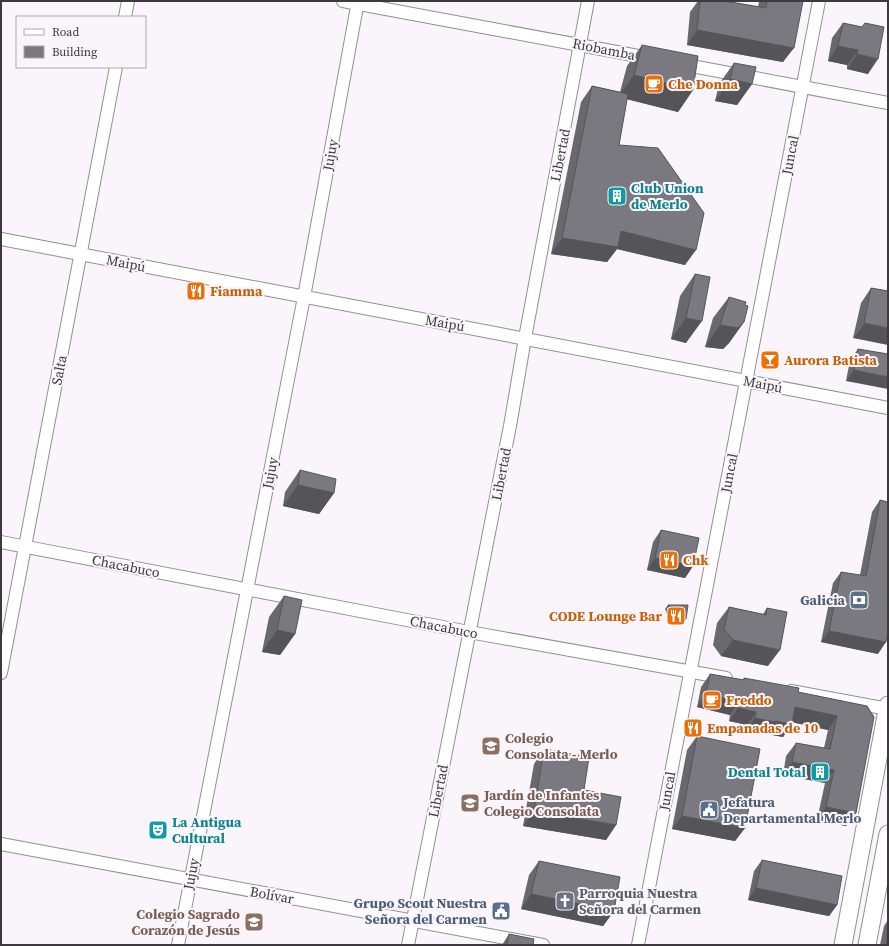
<svg xmlns="http://www.w3.org/2000/svg" width="889" height="946" font-family="'Source Serif 4',serif">
  <style>
    .lines { fill: none; stroke-linecap: round; stroke-linejoin: round }
    .minor-casing { stroke: #938f94; stroke-width: 14 }
    .secondary-casing { stroke: #938f94; stroke-width: 19 }
    .minor { stroke: #fff; stroke-width: 12 }
    .secondary { stroke: #fff; stroke-width: 17 }
    .wall { fill: #69686d }
    .shaded-wall { fill: #555559 }
    .building { fill: #7a797f; stroke: #555559 }
    .labels { text-anchor: middle; dominant-baseline: central; stroke-width: 4; stroke-linejoin: round; paint-order: stroke }
    .street-label { font-size: 14px; fill: #3c3a3c; stroke: #f9f5fa }
    .food-label { font-size: 14px; font-weight: bold; fill: #c56008; stroke: #f9f5fa; text-anchor: start }
    .culture-label { font-size: 14px; font-weight: bold; fill: #0d838f; stroke: #f9f5fa; text-anchor: start }
    .service-label { font-size: 14px; font-weight: bold; fill: #4e5e75; stroke: #f9f5fa; text-anchor: end }
    .education-label { font-size: 14px; font-weight: bold; fill: #785e54; stroke: #f9f5fa; text-anchor: start }
    .worship-label { font-size: 14px; font-weight: bold; fill: #5b616d; stroke: #f9f5fa; text-anchor: start }
  </style>
  <rect width="100%" height="100%" fill="#f9f5fa"/>
  <g class="lines">
    <defs>
      <g id="minor">
        <path d="M343 1 649 58"/>
        <path d="M125 17 128 1"/>
        <path d="M681 64 888 103"/>
        <path d="M1 239 888 408"/>
        <path d="M1 542 469 632 726 678"/>
        <path d="M1 673 116 67"/>
        <path d="M791 691 888 709"/>
        <path d="M1 844 543 945"/>
        <path d="M178 945 304 297 358 1"/>
        <path d="M408 945 510 426 525 338 588 1"/>
        <path d="M638 945 819 1"/>
      </g>
      <g id="secondary">
        <path d="M843 945 888 705"/>
        <path d="M867 945 888 834"/>
      </g>
    </defs>
    <use href="#minor" class="minor-casing"/>
    <use href="#secondary" class="secondary-casing"/>
    <use href="#minor" class="minor"/>
    <use href="#secondary" class="secondary"/>
  </g>
  <g class="wall">
    <path d="M698 1H725L758 7 759 1H803L783 62 687 45 690 12Z"/>
    <path d="M843 23 862 27 865 23 868 74 847 69V65L828 61 832 38Z"/>
    <path d="M642 45 693 90 678 112 627 99 619 145 685 265 617 249 607 262 551 254 581 102 592 86 620 92 627 66Z"/>
    <path d="M734 63 752 84 737 105 715 101 719 84Z"/>
    <path d="M695 274 686 343 671 339 680 296Z"/>
    <path d="M871 288 888 291 853 338 861 303Z"/>
    <path d="M729 297 745 305 744 322 729 343 723 349 705 347 713 318Z"/>
    <path d="M858 349 888 354 846 381 850 360Z"/>
    <path d="M300 470 334 493 319 514 283 506 285 492Z"/>
    <path d="M880 500 878 654 821 642 833 583 841 572 860 575 872 512Z"/>
    <path d="M661 530 693 566 685 578 647 570 653 542Z"/>
    <path d="M284 596 295 634 280 655 262 652 269 617Z"/>
    <path d="M668 605 683 623 670 622 665 609Z"/>
    <path d="M729 607 763 614 767 608 768 666 721 656 713 645 717 623Z"/>
    <path d="M710 674 743 680 744 678 798 692 867 706 856 813 846 826 817 820 825 783 783 775 786 756 796 743 824 748 828 730 792 722 783 737 767 734 766 735 746 731 747 725 729 721 730 715 697 707 701 687Z"/>
    <path d="M697 736 745 828 735 841 672 829 687 750Z"/>
    <path d="M544 749 616 825 606 840 523 826 534 764Z"/>
    <path d="M762 860 837 905 829 916 748 900 754 871Z"/>
    <path d="M539 861 614 911 603 926 521 909 529 875Z"/>
    <path d="M888 920V945H880L884 926Z"/>
    <path d="M509 934 533 945H502Z"/>
  </g>
  <g class="shaded-wall">
    <path d="M697 30 794 48 783 62 687 45Z"/>
    <path d="M838 46 858 50 847 65 828 61Z"/>
    <path d="M857 54 878 59 868 74 847 69Z"/>
    <path d="M634 75 693 90 678 112 618 97Z"/>
    <path d="M730 79 752 84 737 105 715 101Z"/>
    <path d="M621 231 696 250 685 265 617 249 607 262 551 254 562 238Z"/>
    <path d="M686 318 702 321 686 343 671 339Z"/>
    <path d="M744 322 729 343 723 349 705 347 720 325Z"/>
    <path d="M864 323 888 328V345L853 338Z"/>
    <path d="M854 370 888 377V389L846 381Z"/>
    <path d="M298 485 334 493 319 514 283 506Z"/>
    <path d="M655 558 693 566 685 578 647 570Z"/>
    <path d="M673 618 686 619 683 623 670 622Z"/>
    <path d="M277 630 295 634 280 655 262 652Z"/>
    <path d="M829 631 886 642 878 654 821 642Z"/>
    <path d="M733 640 780 650 768 666 721 656Z"/>
    <path d="M706 694 739 701 730 715 697 707Z"/>
    <path d="M795 707 837 716 828 730 786 721Z"/>
    <path d="M738 708 756 712 747 725 729 721Z"/>
    <path d="M755 718 775 721 792 724 783 737 767 734 766 735 746 731Z"/>
    <path d="M792 762 834 770 825 783 783 775Z"/>
    <path d="M826 807 856 813 846 826 817 820Z"/>
    <path d="M534 811 616 825 606 840 523 826Z"/>
    <path d="M682 816 745 828 735 841 672 829Z"/>
    <path d="M756 888 837 905 829 916 748 900Z"/>
    <path d="M531 894 614 911 603 926 521 909Z"/>
  </g>
  <g class="building">
    <path d="M700 1H725L766 8 767 1H803L794 48 697 30Z"/>
    <path d="M843 23 862 27 865 23 884 27 878 59 857 54 858 50 838 46Z"/>
    <path d="M642 45 698 56 693 90 634 75Z"/>
    <path d="M734 63 756 67 752 84 730 79Z"/>
    <path d="M592 86 628 94 619 145 658 148 704 213 696 250 621 231 618 247 562 238Z"/>
    <path d="M695 274 710 277 702 321 686 318Z"/>
    <path d="M871 288 888 291V328L864 323Z"/>
    <path d="M729 297 746 302 745 305 748 306 744 322 738 328 720 325Z"/>
    <path d="M858 349 888 354V377L854 370Z"/>
    <path d="M300 470 336 479 334 493 298 485Z"/>
    <path d="M880 500 888 502V632L886 642 829 631 841 572 866 576Z"/>
    <path d="M661 530 699 538 693 566 655 558Z"/>
    <path d="M284 596 302 600 295 634 277 630Z"/>
    <path d="M668 605H688L686 619 673 618Z"/>
    <path d="M729 607 766 615 767 608 787 612 780 650 733 640 724 629Z"/>
    <path d="M710 674 744 680V678L799 688 798 692 867 706 874 717 856 813 826 807 834 770 792 762 796 743 830 749 837 716 795 707 792 724 775 721V722L755 718 756 712 738 708 739 701 706 694Z"/>
    <path d="M697 736 760 749 745 828 682 816Z"/>
    <path d="M544 749 589 757 584 790 621 797 616 825 534 811Z"/>
    <path d="M762 860 842 876 837 905 756 888Z"/>
    <path d="M539 861 620 877 614 911 531 894Z"/>
    <path d="M509 934 534 939 533 945H507Z"/>
    <path d="M888 934V945H886Z"/>
  </g>
  <defs>
    <symbol id="cafe-square" viewBox="-11 -11 22 22"><rect x="-9" y="-9" width="18" height="18" rx="4" fill="#e8710a" stroke="#f9f5fa"/><path d="M-5.5-4.5H6V0H3Q3 3.5 0 3.5H-2.5Q-5.5 3.5-5.5 0ZM3-3.2v2h1.7v-2ZM-6 4.5H4V6H-6Z" fill="#fff"/></symbol>
    <symbol id="building-square" viewBox="-11 -11 22 22"><rect x="-9" y="-9" width="18" height="18" rx="4" fill="#0f9aa8" stroke="#f9f5fa"/><path d="M-4-6H4V6H1V3H-1V6H-4ZM-2.5-4.3h1.7v1.8h-1.7ZM.8-4.3h1.7v1.8H.8ZM-2.5-1h1.7V.8h-1.7ZM.8-1h1.7V.8H.8Z" fill="#fff"/></symbol>
    <symbol id="restaurant-square" viewBox="-11 -11 22 22"><rect x="-9" y="-9" width="18" height="18" rx="4" fill="#e8710a" stroke="#f9f5fa"/><path d="M-5-6h1v4h1v-4h1v4h1v-4h1v5L-1.5 .5V6h-2V.5L-5-1ZM5-6V6H3V1.5H1.5Q1.5-4 5-6Z" fill="#fff"/></symbol>
    <symbol id="bar-square" viewBox="-11 -11 22 22"><rect x="-9" y="-9" width="18" height="18" rx="4" fill="#e8710a" stroke="#f9f5fa"/><path d="M-6-5H6L.8 .8V4.5H3.5V6h-7V4.5H-.8V.8Z" fill="#fff"/></symbol>
    <symbol id="bank-square" viewBox="-11 -11 22 22"><rect x="-9" y="-9" width="18" height="18" rx="4" fill="#5c6f8a" stroke="#f9f5fa"/><path d="M-6-4H6V4H-6ZM0-2.3a2.3 2.3 0 1 0 0 4.6a2.3 2.3 0 1 0 0-4.6Z" fill="#fff"/></symbol>
    <symbol id="school-square" viewBox="-11 -11 22 22"><rect x="-9" y="-9" width="18" height="18" rx="4" fill="#8d6e63" stroke="#f9f5fa"/><path d="M0-5L7-2L0 1L-7-2ZM-4 1L0 2.5L4 1V4Q0 6-4 4Z" fill="#fff"/></symbol>
    <symbol id="civic-square" viewBox="-11 -11 22 22"><rect x="-9" y="-9" width="18" height="18" rx="4" fill="#5c6f8a" stroke="#f9f5fa"/><path d="M-.6-6.5H3V-4.5H.6V-3L4-1V1h2V6H-6V1h2V-1L-.6-3ZM-1.2 2.5V6h2.4V2.5Z" fill="#fff"/></symbol>
    <symbol id="theatre-square" viewBox="-11 -11 22 22"><rect x="-9" y="-9" width="18" height="18" rx="4" fill="#0f9aa8" stroke="#f9f5fa"/><path d="M-5-5.5Q0-4 5-5.5V0Q5 5 0 6Q-5 5-5 0ZM-3.3-2.5H-1v1.5H-3.3ZM1-2.5H3.3v1.5H1ZM-2.8 1Q0 5.5 2.8 1Z" fill="#fff"/></symbol>
    <symbol id="church-square" viewBox="-11 -11 22 22"><rect x="-9" y="-9" width="18" height="18" rx="4" fill="#6b7280" stroke="#f9f5fa"/><path d="M-1.2-6h2.4v3.5h3.3v2.4h-3.3V6h-2.4V-.1h-3.3v-2.4h3.3Z" fill="#fff"/></symbol>
  </defs>
  <g fill-rule="evenodd">
    <use href="#cafe-square" x="643" y="73" width="22" height="22"/>
    <use href="#building-square" x="606" y="185" width="22" height="22"/>
    <use href="#restaurant-square" x="185" y="280" width="22" height="22"/>
    <use href="#bar-square" x="759" y="349" width="22" height="22"/>
    <use href="#restaurant-square" x="658" y="549" width="22" height="22"/>
    <use href="#bank-square" x="848" y="589" width="22" height="22"/>
    <use href="#restaurant-square" x="665" y="605" width="22" height="22"/>
    <use href="#cafe-square" x="701" y="689" width="22" height="22"/>
    <use href="#restaurant-square" x="682" y="717" width="22" height="22"/>
    <use href="#school-square" x="480" y="735" width="22" height="22"/>
    <use href="#building-square" x="809" y="761" width="22" height="22"/>
    <use href="#school-square" x="459" y="792" width="22" height="22"/>
    <use href="#civic-square" x="698" y="799" width="22" height="22"/>
    <use href="#theatre-square" x="147" y="819" width="22" height="22"/>
    <use href="#church-square" x="554" y="890" width="22" height="22"/>
    <use href="#civic-square" x="490" y="900" width="22" height="22"/>
    <use href="#school-square" x="243" y="911" width="22" height="22"/>
  </g>
  <g class="labels">
    <g class="street-label">
      <text transform="translate(604 49) rotate(11)">Riobamba</text>
      <text transform="translate(330 155) rotate(-80)">Jujuy</text>
      <text transform="translate(560 155) rotate(-79)">Libertad</text>
      <text transform="translate(790 155) rotate(-79)">Juncal</text>
      <text transform="translate(126 263) rotate(11)">Maipú</text>
      <text transform="translate(445 323) rotate(10)">Maipú</text>
      <text transform="translate(59 370) rotate(-79)">Salta</text>
      <text transform="translate(763 384) rotate(11)">Maipú</text>
      <text transform="translate(270 473) rotate(-79)">Jujuy</text>
      <text transform="translate(729 473) rotate(-79)">Juncal</text>
      <text transform="translate(501 474) rotate(-79)">Libertad</text>
      <text transform="translate(126 566) rotate(11)">Chacabuco</text>
      <text transform="translate(444 627) rotate(11)">Chacabuco</text>
      <text transform="translate(438 791) rotate(-79)">Libertad</text>
      <text transform="translate(667 791) rotate(-80)">Juncal</text>
      <text transform="translate(191 874) rotate(-79)">Jujuy</text>
      <text transform="translate(272 895) rotate(10)">Bolívar</text>
    </g>
    <g class="food-label">
      <text x="668" y="84">Che Donna</text>
      <text x="210" y="291">Fiamma</text>
      <text x="784" y="360">Aurora Batista</text>
      <text x="683" y="560">Chk</text>
      <text x="662" y="616" text-anchor="end">CODE Lounge Bar</text>
      <text x="726" y="700">Freddo</text>
      <text x="707" y="728">Empanadas de 10</text>
    </g>
    <g class="culture-label">
      <text x="631" y="188">Club Union<tspan x="631" dy="16">de Merlo</tspan></text>
      <text x="806" y="772" text-anchor="end">Dental Total</text>
      <text x="172" y="822">La Antigua<tspan x="172" dy="16">Cultural</tspan></text>
    </g>
    <g class="service-label">
      <text x="845" y="600">Galicia</text>
      <text x="723" y="802" text-anchor="start">Jefatura<tspan x="723" dy="16">Departamental Merlo</tspan></text>
      <text x="487" y="903">Grupo Scout Nuestra<tspan x="487" dy="16">Señora del Carmen</tspan></text>
    </g>
    <g class="education-label">
      <text x="505" y="738">Colegio<tspan x="505" dy="16">Consolata - Merlo</tspan></text>
      <text x="484" y="795">Jardín de Infantes<tspan x="484" dy="16">Colegio Consolata</tspan></text>
      <text x="240" y="914" text-anchor="end">Colegio Sagrado<tspan x="240" dy="16">Corazón de Jesús</tspan></text>
    </g>
    <g class="worship-label">
      <text x="579" y="893">Parroquia Nuestra<tspan x="579" dy="16">Señora del Carmen</tspan></text>
    </g>
  </g>
  <rect width="889" height="946" fill="none" stroke="#3c3a3c" stroke-width="4"/>
  <rect x="16" y="16" width="130" height="52" fill="#f9f5fa" stroke="#adaaae"/>
  <rect x="24" y="29" width="20" height="6" fill="#ffffff" stroke="#adaaae"/>
  <text x="52" y="36" font-size="12" fill="#3c3a3c">Road</text>
  <rect x="24" y="46" width="20" height="12" fill="#7a797f" stroke="#adaaae"/>
  <text x="52" y="56" font-size="12" fill="#3c3a3c">Building</text>
</svg>
